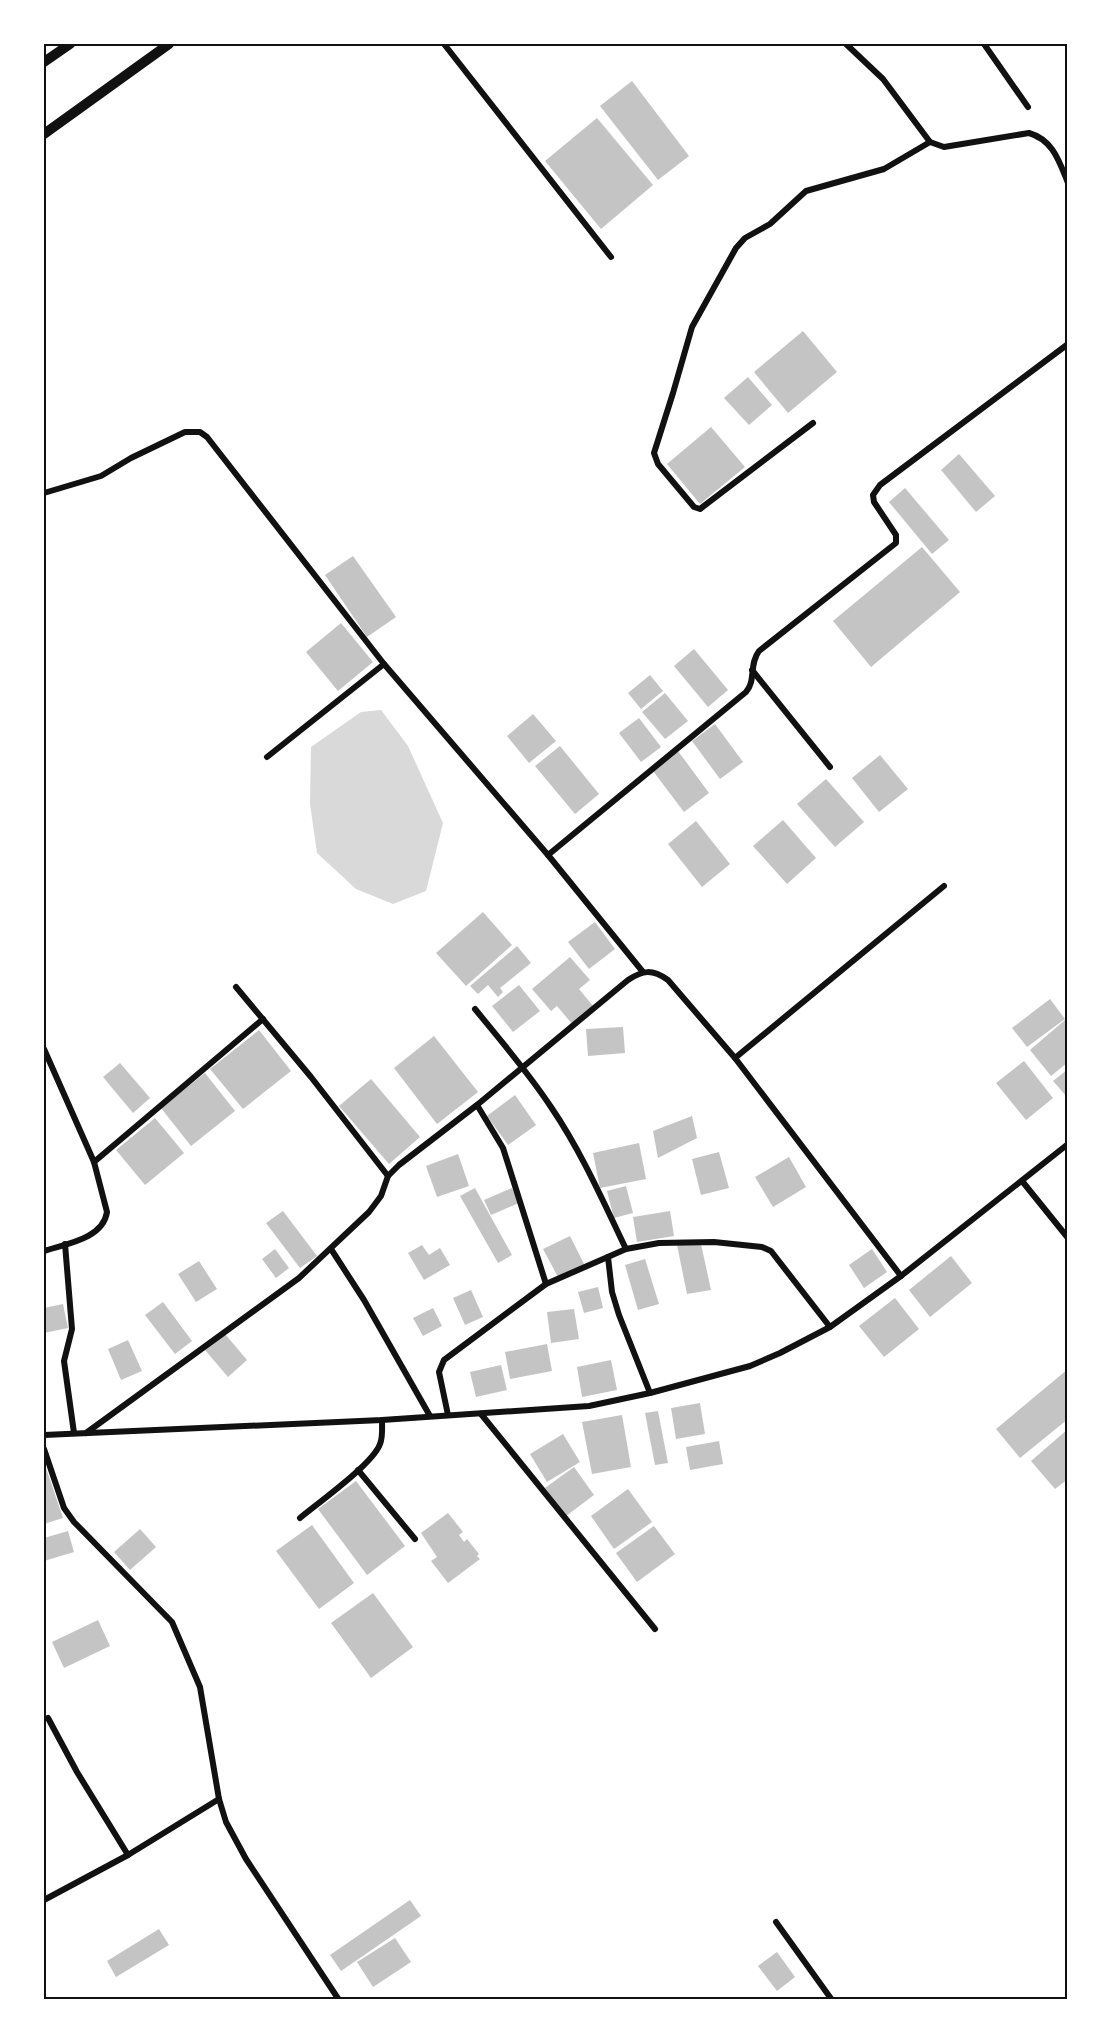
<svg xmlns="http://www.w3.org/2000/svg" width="1111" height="2043" font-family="Signika,sans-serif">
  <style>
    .water { fill: #d9d9d9 }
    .building { fill: #c4c4c4 }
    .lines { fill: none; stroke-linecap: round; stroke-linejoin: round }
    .minor { stroke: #111; stroke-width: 6 }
    .tertiary { stroke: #111; stroke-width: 10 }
    .neatline { fill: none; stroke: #111; stroke-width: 2 }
  </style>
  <rect width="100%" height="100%" fill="#fff"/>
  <path class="water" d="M381 710 408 746 443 823 426 891 393 904 356 889 317 853 310 804 311 747 361 712Z"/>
  <g class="building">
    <path d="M632 81 689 156 658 180 600 106Z"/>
    <path d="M597 118 653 185 601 229 545 161Z"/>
    <path d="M803 331 837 372 788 413 754 372Z"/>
    <path d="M748 377 772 405 749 425 724 398Z"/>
    <path d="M711 427 745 467 700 504 667 464Z"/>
    <path d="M959 454 995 496 976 512 941 470Z"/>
    <path d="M905 488 949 540 932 554 889 502Z"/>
    <path d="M922 547 960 592 871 667 833 621Z"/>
    <path d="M353 556 396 617 367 637 325 575Z"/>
    <path d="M341 623 373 662 338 691 306 652Z"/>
    <path d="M694 649 728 690 708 707 674 666Z"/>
    <path d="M650 675 663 691 641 709 628 693Z"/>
    <path d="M665 693 688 721 665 739 642 712Z"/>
    <path d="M533 714 556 741 529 763 507 736Z"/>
    <path d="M639 718 661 747 641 762 619 733Z"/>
    <path d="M715 724 743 762 720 779 692 741Z"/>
    <path d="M560 746 599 794 575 814 535 766Z"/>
    <path d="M678 751 709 793 684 812 653 771Z"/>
    <path d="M880 755 908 789 879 812 852 778Z"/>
    <path d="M826 779 864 822 835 847 797 804Z"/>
    <path d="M783 820 816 858 787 884 753 846Z"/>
    <path d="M696 821 730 864 702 887 668 844Z"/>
    <path d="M483 912 512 945 466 986 436 953Z"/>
    <path d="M595 922 615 949 589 969 568 942Z"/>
    <path d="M517 946 531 963 500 988 503 992 498 997 488 985 478 994 470 986Z"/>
    <path d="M570 957 590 980 579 989 593 1006 572 1024 557 1006 551 1011 532 989Z"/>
    <path d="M519 985 540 1011 513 1032 492 1006Z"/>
    <path d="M1050 999 1065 1019 1027 1047 1012 1028Z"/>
    <path d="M1065 1020 1068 1023V1062L1051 1076 1030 1050Z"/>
    <path d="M623 1027 625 1053 588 1056 586 1029Z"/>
    <path d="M259 1030 291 1071 243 1109 210 1069Z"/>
    <path d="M434 1036 478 1092 437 1124 394 1068Z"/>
    <path d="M1024 1061 1053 1098 1026 1120 996 1083Z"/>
    <path d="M120 1063 150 1098 133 1113 103 1077Z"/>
    <path d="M1068 1069V1098L1053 1081Z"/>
    <path d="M205 1073 235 1111 191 1146 161 1108Z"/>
    <path d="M371 1079 420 1137 389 1164 339 1106Z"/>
    <path d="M515 1095 536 1125 508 1145 487 1116Z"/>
    <path d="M692 1116 697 1138 658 1158 653 1131Z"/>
    <path d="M155 1118 184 1153 145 1185 116 1150Z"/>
    <path d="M639 1143 646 1179 600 1188 593 1153Z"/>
    <path d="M719 1152 729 1188 701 1195 692 1159Z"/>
    <path d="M458 1154 469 1186 437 1197 426 1166Z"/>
    <path d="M789 1157 806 1187 773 1207 755 1177Z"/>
    <path d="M626 1186 633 1213 614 1218 607 1191Z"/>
    <path d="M475 1188 512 1255 498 1263 460 1196Z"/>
    <path d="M512 1188 519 1203 491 1215 484 1200Z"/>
    <path d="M283 1211 317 1256 300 1268 266 1223Z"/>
    <path d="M670 1211 674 1236 637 1242 633 1217Z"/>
    <path d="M570 1236 585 1266 558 1277 543 1249Z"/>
    <path d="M701 1244 711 1290 687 1294 677 1245Z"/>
    <path d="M422 1245 429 1255 440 1248 450 1265 424 1280 408 1253Z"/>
    <path d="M275 1249 289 1268 276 1278 262 1259Z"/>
    <path d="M872 1249 887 1272 864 1288 849 1265Z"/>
    <path d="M951 1256 972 1283 930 1317 909 1290Z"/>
    <path d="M645 1259 659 1304 638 1310 625 1265Z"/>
    <path d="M199 1261 217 1289 196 1302 178 1274Z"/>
    <path d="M598 1287 603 1308 584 1313 578 1292Z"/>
    <path d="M471 1290 483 1317 465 1325 453 1298Z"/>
    <path d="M895 1298 919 1329 884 1357 859 1326Z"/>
    <path d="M163 1302 192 1341 175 1354 145 1315Z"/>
    <path d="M63 1304 68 1328 44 1333V1308Z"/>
    <path d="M433 1308 442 1326 423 1336 413 1318Z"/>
    <path d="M574 1309 579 1339 551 1343 547 1312Z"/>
    <path d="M225 1334 247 1360 228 1377 205 1350Z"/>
    <path d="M128 1340 142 1371 121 1380 108 1349Z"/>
    <path d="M547 1344 552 1371 510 1379 505 1352Z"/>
    <path d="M611 1360 617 1390 582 1397 577 1367Z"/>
    <path d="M501 1365 507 1390 476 1397 470 1372Z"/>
    <path d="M1068 1369V1419L1020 1458 996 1429Z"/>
    <path d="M700 1403 705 1434 676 1439 671 1408Z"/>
    <path d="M658 1411 668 1463 655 1465 645 1413Z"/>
    <path d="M622 1415 631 1467 592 1474 582 1422Z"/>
    <path d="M1068 1429V1479L1055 1489 1031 1461Z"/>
    <path d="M563 1434 580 1462 547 1482 530 1454Z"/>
    <path d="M719 1441 723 1464 690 1470 686 1447Z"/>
    <path d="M44 1462 63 1518 44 1524Z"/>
    <path d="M574 1467 594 1495 566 1516 545 1488Z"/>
    <path d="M356 1481 405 1546 367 1575 318 1509Z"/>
    <path d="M628 1489 652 1522 614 1549 591 1516Z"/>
    <path d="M448 1513 463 1532 459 1535 464 1542 467 1539 479 1554 477 1556 480 1559 448 1583 431 1561 437 1557 421 1533Z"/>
    <path d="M312 1525 354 1583 319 1609 276 1551Z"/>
    <path d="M654 1526 675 1554 637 1582 616 1553Z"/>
    <path d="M140 1529 156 1547 130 1570 114 1552Z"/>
    <path d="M68 1531 74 1552 44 1561V1538Z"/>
    <path d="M373 1593 413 1647 371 1678 331 1623Z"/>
    <path d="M98 1620 110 1646 64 1668 52 1642Z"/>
    <path d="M410 1900 421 1916 341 1971 330 1955Z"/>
    <path d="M159 1929 169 1945 116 1977 107 1961Z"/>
    <path d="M395 1938 411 1962 373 1987 357 1962Z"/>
    <path d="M777 1952 795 1977 777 1991 758 1966Z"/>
  </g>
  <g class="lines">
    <g class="minor">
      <path d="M444 44 611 257"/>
      <path d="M846 44 883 79 930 142 944 147 1029 133C1053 140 1059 161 1068 183"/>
      <path d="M984 44 1028 107"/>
      <path d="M813 423 700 509 694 507 658 464 654 453 673 393 692 327 736 248 745 238 770 224 806 191 884 169 930 142"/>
      <path d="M44 493 101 476 131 458 185 432H200L207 437 384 664 548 855 643 972"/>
      <path d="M752 670 830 767"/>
      <path d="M267 757 384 664"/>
      <path d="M548 855 746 692C756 681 749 664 759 651L896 543V535L874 502 873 495 880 485 1068 344"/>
      <path d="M236 987 311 1077 388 1176"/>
      <path d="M475 1009C501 1041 528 1072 551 1107 581 1151 603 1201 626 1249"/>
      <path d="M44 1049 94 1162 107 1212C103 1239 65 1244 44 1251"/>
      <path d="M735 1058 944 886"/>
      <path d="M477 1105 503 1148 546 1284"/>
      <path d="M94 1162 263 1019"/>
      <path d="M1022 1181 1068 1238"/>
      <path d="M65 1244 72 1329 64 1361 74 1433"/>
      <path d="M331 1249 364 1300 430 1416"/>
      <path d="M608 1257 612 1292 619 1315 650 1393"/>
      <path d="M481 1414 655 1629"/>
      <path d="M448 1415 439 1372 444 1360 546 1284 626 1249 659 1243 714 1242 762 1247 771 1251 830 1327"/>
      <path d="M86 1433 299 1278 369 1212 381 1196 388 1176 399 1165 477 1105 628 980C643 970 652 969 668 980L735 1058 901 1276"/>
      <path d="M44 1435 382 1420 589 1406 650 1393 750 1366 780 1353 830 1327 901 1276 1068 1144"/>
      <path d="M44 1449 64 1508 74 1522 172 1622 200 1687 219 1799 226 1822 246 1859 339 2000"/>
      <path d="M358 1470 415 1539"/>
      <path d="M300 1518C318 1503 373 1464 380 1444 383 1437 382 1428 382 1420"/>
      <path d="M48 1718 77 1772 128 1855"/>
      <path d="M44 1900 128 1855 219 1799"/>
      <path d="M776 1922 832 2000"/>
      <path d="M44 1999V2000"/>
    </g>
    <g class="tertiary">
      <path d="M44 62 70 44"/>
      <path d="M44 134 169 44"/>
    </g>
  </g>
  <rect width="1111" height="2043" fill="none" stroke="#ffffff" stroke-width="90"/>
  <rect x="45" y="45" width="1021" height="1953" class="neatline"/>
</svg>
